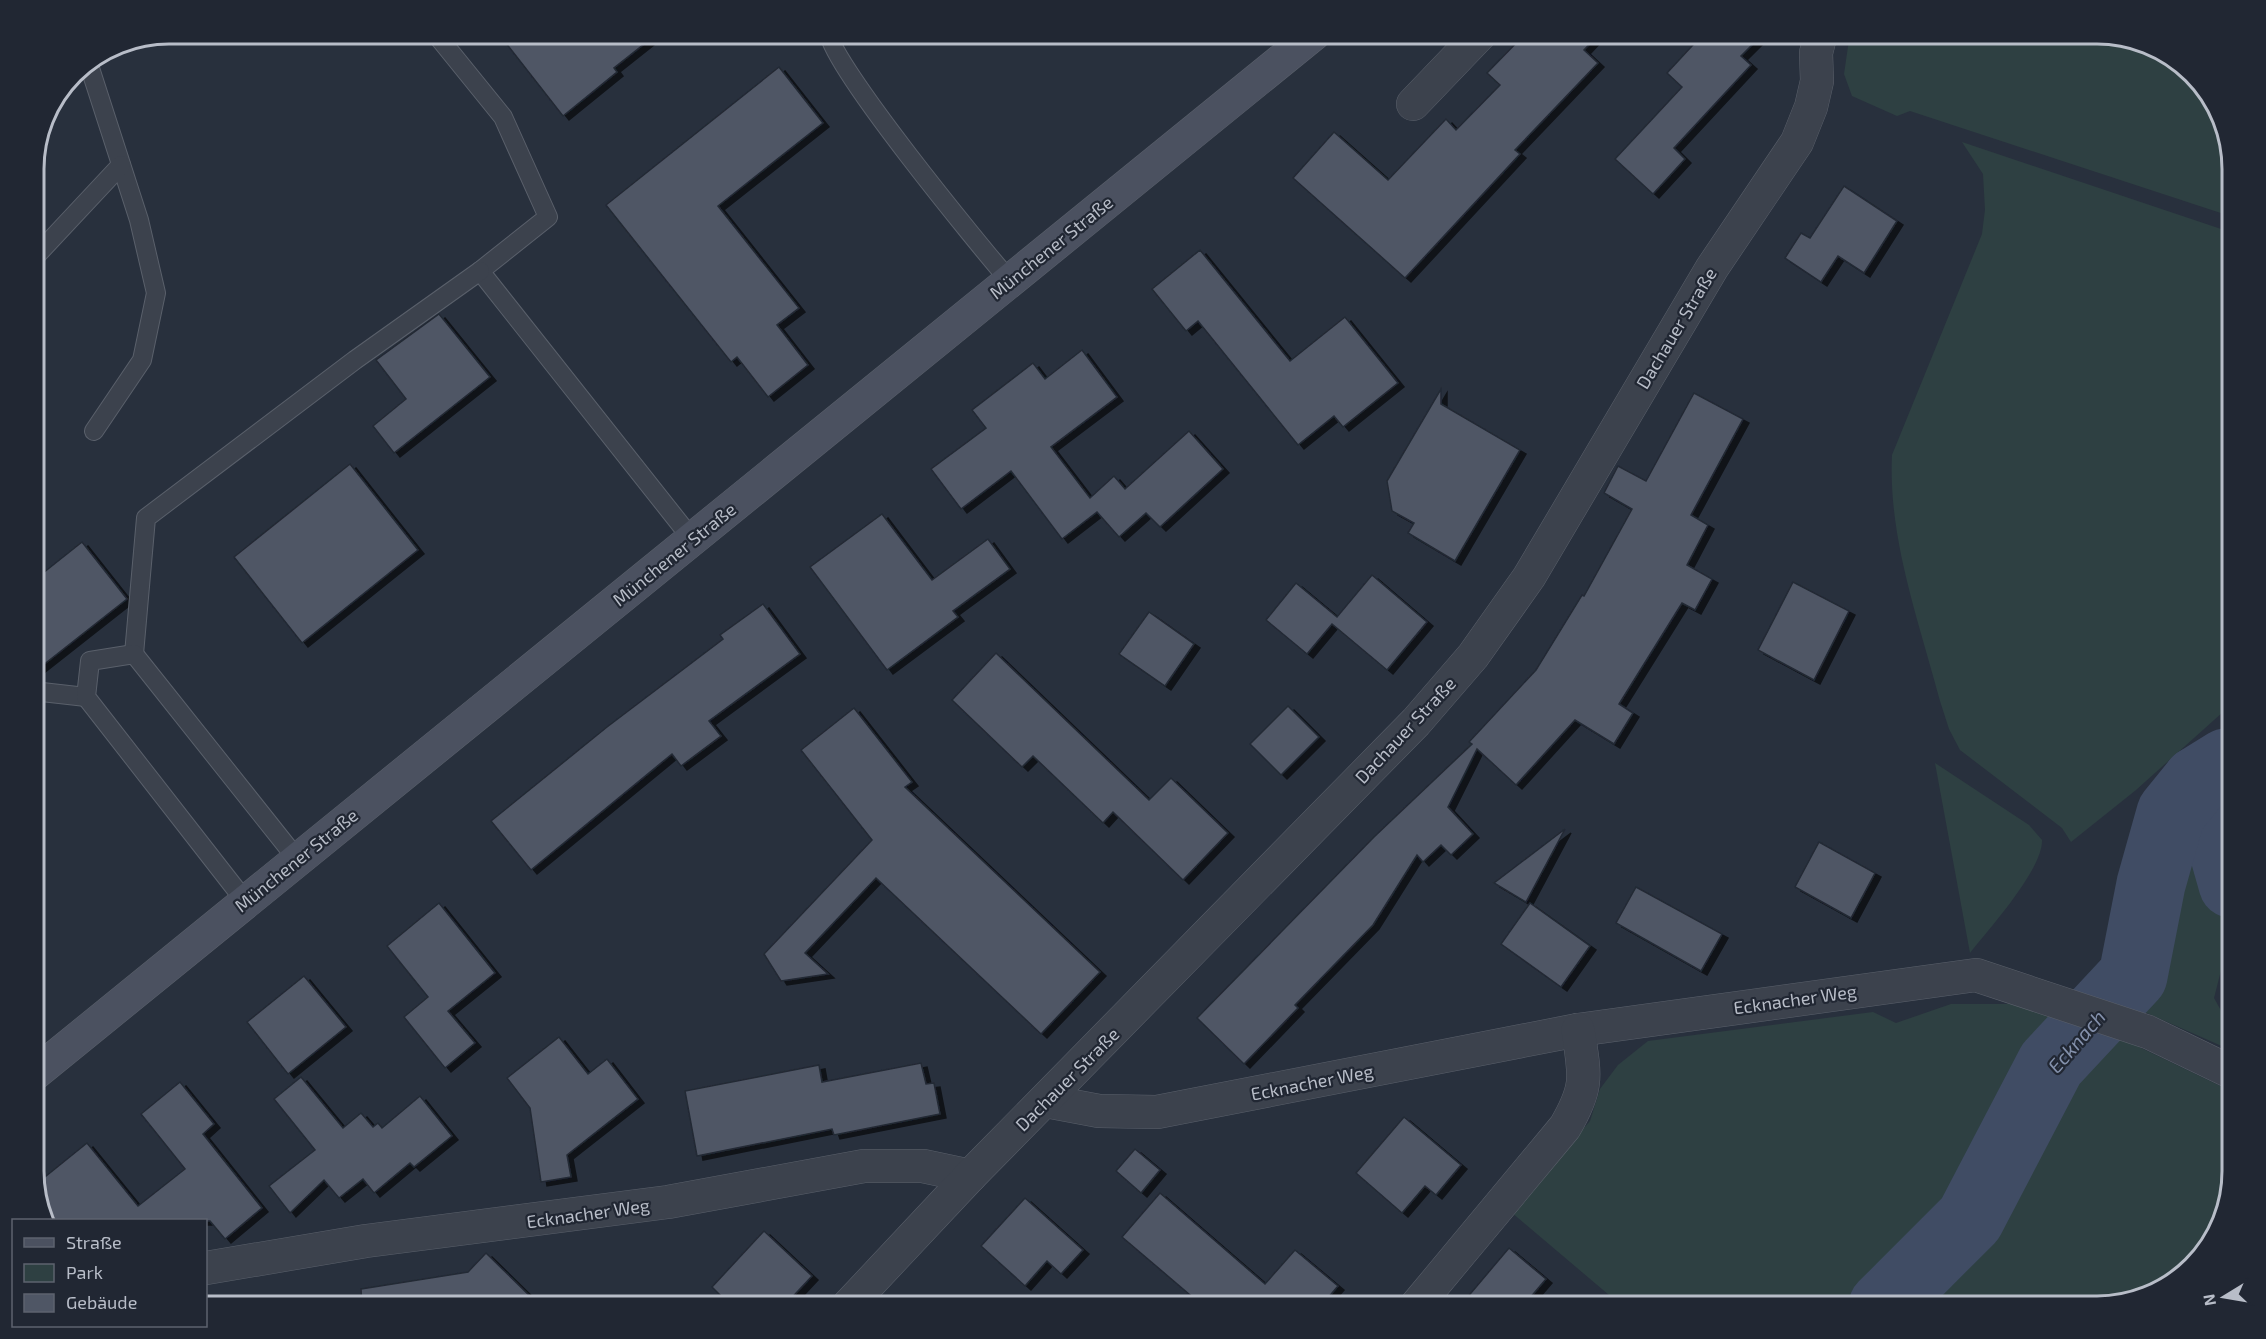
<svg xmlns="http://www.w3.org/2000/svg" width="2266" height="1339" font-family="'Exo 2',sans-serif">
  <style>
    .green { fill: #2e4042 }
    .lines { fill: none; stroke-linecap: round; stroke-linejoin: round }
    .river { stroke: #404c64; stroke-width: 69 }
    .building { fill: #4f5665; stroke: #232934; stroke-width: 1.5; filter: url(#shadow) }
    .lane-casing { stroke: #5a606b; stroke-width: 20 }
    .street-casing { stroke: #5a606b; stroke-width: 34 }
    .secondary-casing { stroke: #5a606b; stroke-width: 34 }
    .lane { stroke: #3c424d; stroke-width: 18 }
    .street { stroke: #3c424d; stroke-width: 33 }
    .secondary { stroke: #4b5160; stroke-width: 33 }
    .labels { text-anchor: middle; dominant-baseline: central; stroke-width: 4.5; stroke-linejoin: round; paint-order: stroke }
    .street-label { font-size: 18px; fill: #b8bdc8; stroke: #212733 }
    .water-label { font-size: 20px; font-style: italic; fill: #8491ac; stroke: #212733 }
    .rim { fill: none; stroke: #b8bdc8; stroke-width: 3 }
  </style>
  <defs>
    <filter id="shadow"><feDropShadow dx="6" dy="4" stdDeviation="0" flood-color="#0009"/></filter>
  </defs>
  <rect width="100%" height="100%" fill="#28303d"/>
  <g class="green">
    <path d="M1850 33H2097L2165 51 2215 101 2233 160V217L1910 111 1897 116 1852 96 1844 74Z"/>
    <path d="M1962 142 2233 233V703L2136 790 2071 842 2062 828 1960 750 1949 729 1940 701C1919 621 1888 539 1892 455L1982 234 1985 210 1983 174Z"/>
    <path d="M1935 763 2029 825 2042 840C2043 869 1990 928 1970 953Z"/>
    <path d="M2233 783V837L2226 808 2230 784Z"/>
    <path d="M2206 828 2228 943 2214 998 2224 1016 2233 1012V1051L2140 1010 2158 972 2165 885 2179 833Z"/>
    <path d="M1951 1004H2021L2112 1034 2233 1092V1171L2215 1238 2165 1288 2098 1306H1622L1511 1212 1590 1121 1600 1089 1618 1065 1648 1041 1873 1012 1896 1023Z"/>
  </g>
  <g class="lines">
    <g class="river">
      <path d="M2197 781 2216 824 2233 884"/>
      <path d="M1883 1306 1970 1219 2051 1064 2133 976 2151 884 2171 813 2197 781 2226 763 2233 764"/>
    </g>
  </g>
  <g class="building">
    <path d="M498 33H658L614 68 617 72 563 116Z"/>
    <path d="M1526 33H1600L1584 50 1598 63 1515 150 1520 154 1405 278 1293 178 1334 132 1388 180 1446 119 1456 130 1500 85 1487 73Z"/>
    <path d="M1704 33H1764L1741 56 1751 65 1674 148 1685 159 1653 194 1615 159 1682 87 1667 73Z"/>
    <path d="M779 67 823 123 718 206 799 308 777 325 808 365 768 397 737 357 731 362 606 205Z"/>
    <path d="M1844 186 1897 221 1864 273 1838 256 1821 282 1785 258 1801 233 1810 238Z"/>
    <path d="M1200 250 1290 361 1345 317 1398 383 1343 427 1334 416 1298 445 1198 321 1186 331 1152 289Z"/>
    <path d="M439 314 490 377 394 453 373 426 406 399 376 360Z"/>
    <path d="M1082 350 1117 397 1051 447 1090 498 1114 476 1125 489 1189 431 1223 469 1160 527 1146 513 1119 537 1097 512 1062 539 1011 471 961 509 931 469 986 428 972 410 1033 363 1045 379Z"/>
    <path d="M1441 389V404L1520 450 1455 561 1408 533 1414 523 1392 511 1387 481Z"/>
    <path d="M1694 393 1743 419 1691 515 1708 525 1687 565 1712 579 1695 610 1682 603 1619 704 1633 713 1614 744 1575 720 1516 785 1477 749 1448 807 1473 834 1451 855 1441 845 1423 862 1417 855 1373 925 1295 1005 1298 1008 1244 1064 1197 1018 1374 837 1472 744 1469 742 1536 670 1582 595 1584 596 1632 509 1604 493 1618 466 1646 481Z"/>
    <path d="M350 464 418 550 302 643 234 557Z"/>
    <path d="M882 514 932 580 988 539 1010 569 953 611 958 617 887 670 810 567Z"/>
    <path d="M82 542 127 599 33 673V581Z"/>
    <path d="M1372 575 1427 622 1387 670 1332 624 1307 654 1266 620 1296 583 1337 617Z"/>
    <path d="M1793 582 1849 611 1814 680 1758 650Z"/>
    <path d="M763 604 800 654 709 721 721 736 681 766 672 754 531 870 491 821 607 727 723 639 720 635Z"/>
    <path d="M1149 612 1194 644 1165 686 1119 654Z"/>
    <path d="M996 653 1149 800 1171 778 1228 833 1183 880 1113 812 1103 823 1033 756 1022 767 952 700Z"/>
    <path d="M1288 706 1319 737 1281 775 1250 744Z"/>
    <path d="M854 708 912 782 905 787 1100 972 1041 1034 876 878 805 953 828 974 781 981 764 954 872 840 801 750Z"/>
    <path d="M1565 829 1526 902 1494 883Z"/>
    <path d="M1819 842 1875 873 1851 918 1795 887Z"/>
    <path d="M1636 887 1722 934 1701 971 1616 923Z"/>
    <path d="M439 903 495 973 448 1011 475 1043 445 1068 404 1017 428 997 387 946Z"/>
    <path d="M1530 903 1590 946 1561 987 1501 944Z"/>
    <path d="M304 976 346 1027 288 1074 247 1022Z"/>
    <path d="M559 1037 588 1074 607 1059 638 1099 567 1155 571 1177 541 1182 530 1108 507 1078Z"/>
    <path d="M921 1063 926 1084 934 1083 940 1114 834 1135 832 1129 697 1156 685 1091 819 1065 822 1082Z"/>
    <path d="M301 1077 343 1128 361 1113 373 1127 378 1123 382 1128 420 1096 452 1136 414 1167 410 1163 374 1193 363 1179 339 1198 324 1180 290 1213 269 1186 315 1150 274 1099Z"/>
    <path d="M180 1082 214 1124 203 1134 262 1208 225 1239 210 1221H46L35 1185 87 1143 138 1206 185 1169 141 1114Z"/>
    <path d="M1404 1117 1461 1165 1436 1195 1425 1186 1402 1213 1356 1173Z"/>
    <path d="M1135 1149 1160 1170 1141 1193 1116 1171Z"/>
    <path d="M1160 1193 1265 1284 1295 1250 1338 1286 1321 1306H1203L1122 1237Z"/>
    <path d="M1025 1198 1083 1250 1061 1274 1047 1261 1025 1286 981 1246Z"/>
    <path d="M764 1231 812 1276 784 1306H731L712 1287Z"/>
    <path d="M1509 1248 1546 1279 1523 1306H1460Z"/>
    <path d="M486 1253 540 1306H362L361 1289 468 1272Z"/>
  </g>
  <g class="lines">
    <defs>
      <g id="lane">
        <path d="M435 33 503 117 548 217 480 271 692 539"/>
        <path d="M829 33C828 61 982 249 1010 281"/>
        <path d="M88 62 139 220 156 293 142 360 94 431"/>
        <path d="M33 259 121 165"/>
        <path d="M134 654 146 518 355 360 480 271"/>
        <path d="M33 691 86 697"/>
        <path d="M245 901 86 697 90 661 134 654 297 859"/>
      </g>
      <g id="street">
        <path d="M1413 104 1481 33"/>
        <path d="M1046 1101 1099 1111 1157 1112 1578 1030 1976 975 2148 1032 2233 1073"/>
        <path d="M206 1268 366 1241 668 1202 864 1166H923L970 1176"/>
        <path d="M848 1306 970 1176 1416 722 1473 656 1529 577 1712 268 1797 142 1811 107 1817 81 1816 53 1821 33"/>
        <path d="M1416 1306 1565 1127C1589 1086 1585 1076 1578 1030"/>
      </g>
      <path id="secondary" d="M33 1075 1315 33"/>
    </defs>
    <use href="#lane" class="lane-casing"/>
    <use href="#street" class="street-casing"/>
    <use href="#secondary" class="secondary-casing"/>
    <use href="#lane" class="lane"/>
    <use href="#street" class="street"/>
    <use href="#secondary" class="secondary"/>
  </g>
  <g class="labels">
    <g class="street-label">
      <text transform="translate(1051 247) rotate(-39)">Münchener Straße</text>
      <text transform="translate(1676 328) rotate(-59)">Dachauer Straße</text>
      <text transform="translate(674 554) rotate(-39)">Münchener Straße</text>
      <text transform="translate(1405 730) rotate(-47)">Dachauer Straße</text>
      <text transform="translate(296 860) rotate(-39)">Münchener Straße</text>
      <text transform="translate(1795 999) rotate(-8)">Ecknacher Weg</text>
      <text transform="translate(1067 1079) rotate(-45)">Dachauer Straße</text>
      <text transform="translate(1312 1082) rotate(-11)">Ecknacher Weg</text>
      <text transform="translate(588 1213) rotate(-8)">Ecknacher Weg</text>
    </g>
    <g class="water-label">
      <text transform="translate(2076 1041) rotate(-49)">Ecknach</text>
    </g>
  </g>
  <path d="M0 0H2266V1339H0ZM169 44H2097A125 125 0 0 1 2222 169V1171A125 125 0 0 1 2097 1296H169A125 125 0 0 1 44 1171V169A125 125 0 0 1 169 44Z" fill="#212733" fill-rule="evenodd"/>
  <path class="rim" d="M169 44H2097A125 125 0 0 1 2222 169V1171A125 125 0 0 1 2097 1296H169A125 125 0 0 1 44 1171V169A125 125 0 0 1 169 44Z"/>
  <rect x="12" y="1219" width="195" height="108" fill="#212733" stroke="#5d636f" stroke-width="1.5"/>
  <rect x="24" y="1238" width="30" height="9" fill="#4b5160" stroke="#5d636f" stroke-width="1.5"/>
  <text x="66" y="1249" font-size="18" fill="#b8bdc8">Straße</text>
  <rect x="24" y="1264" width="30" height="18" fill="#2e4042" stroke="#5d636f" stroke-width="1.5"/>
  <text x="66" y="1279" font-size="18" fill="#b8bdc8">Park</text>
  <rect x="24" y="1294" width="30" height="18" fill="#4f5665" stroke="#5d636f" stroke-width="1.5"/>
  <text x="66" y="1309" font-size="18" fill="#b8bdc8">Gebäude</text>
  <g transform="translate(2224 1297) rotate(259)" stroke="#212733" stroke-width="4.5" paint-order="stroke">
  <path d="M0-4.5L10 22L0 15L-10 22Z" fill="#b8bdc8"/>
  <text y="-9" font-size="16" font-weight="bold" text-anchor="middle" fill="#b8bdc8">N</text>
  </g>
</svg>
